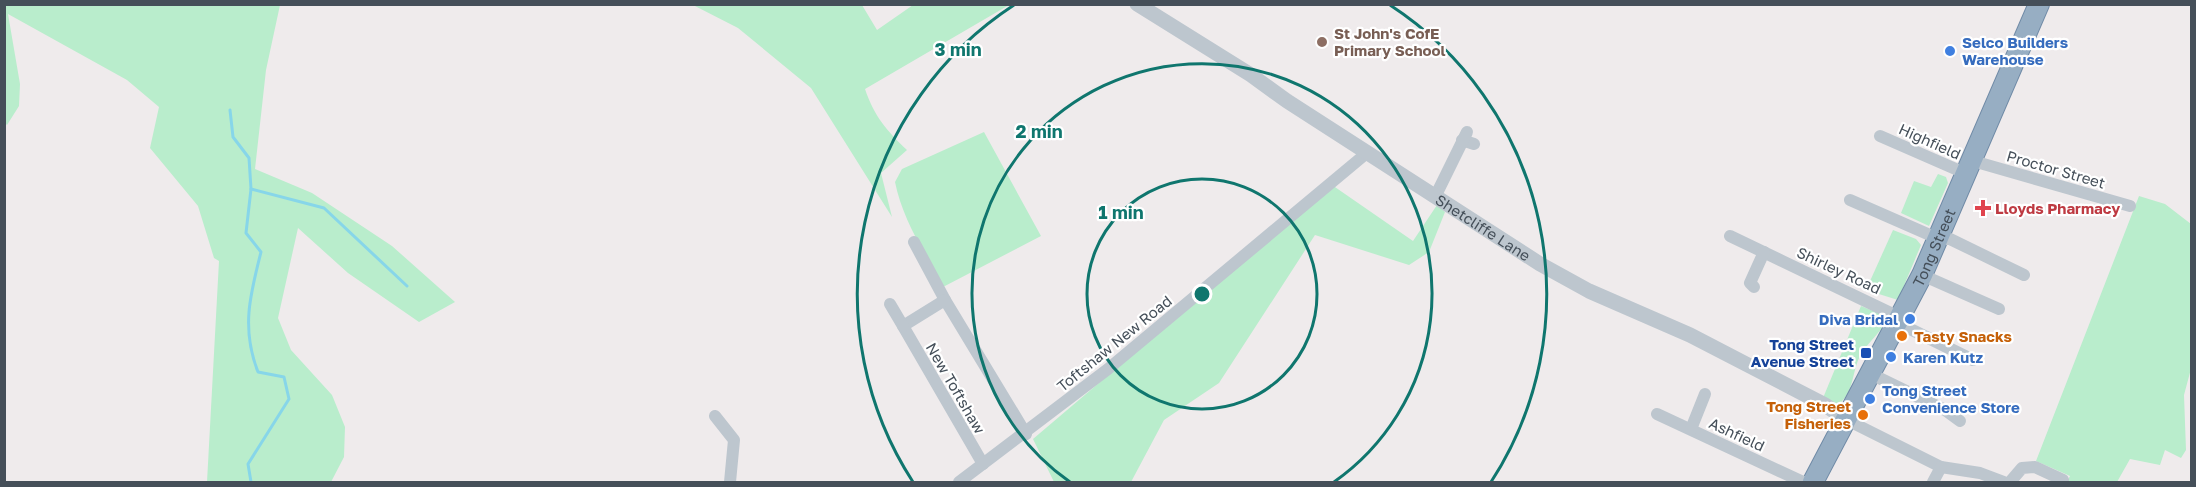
<svg xmlns="http://www.w3.org/2000/svg" width="2196" height="487" font-family="'Golos Text',sans-serif">
  <style>
    .green { fill: #b9edcc }
    .lines { fill: none; stroke-linecap: round; stroke-linejoin: round }
    .stream { stroke: #87d6e9; stroke-width: 3 }
    .trunk-casing { stroke: #6f8aa6; stroke-width: 22 }
    .minor { stroke: #bdc6ce; stroke-width: 12 }
    .tertiary { stroke: #bdc6ce; stroke-width: 15 }
    .trunk { stroke: #97aec3; stroke-width: 20 }
    .ring { fill: none; stroke: #0f766e; stroke-width: 3 }
    .education-dot { fill: #8d6e63; stroke: #fff; stroke-width: 2 }
    .shop-dot { fill: #3f7fe0; stroke: #fff; stroke-width: 2 }
    .health-dot { fill: #e0444e; stroke: #fff; stroke-width: 2 }
    .food-dot { fill: #e8710a; stroke: #fff; stroke-width: 2 }
    .transit-dot { fill: #1a4fb4; stroke: #fff; stroke-width: 2 }
    .labels { text-anchor: middle; dominant-baseline: central; stroke-width: 4.5; stroke-linejoin: round; paint-order: stroke }
    .education-label { font-size: 15px; font-weight: bold; fill: #785e54; stroke: #fff; text-anchor: start }
    .shop-label { font-size: 15px; font-weight: bold; fill: #366cbe; stroke: #fff; text-anchor: start }
    .street-label { font-size: 15px; fill: #454f59; stroke: #fff }
    .health-label { font-size: 15px; font-weight: bold; fill: #be3a42; stroke: #fff; text-anchor: start }
    .food-label { font-size: 15px; font-weight: bold; fill: #c56008; stroke: #fff; text-anchor: start }
    .transit-label { font-size: 15px; font-weight: bold; fill: #164399; stroke: #fff; text-anchor: end }
    .centre { fill: #0f766e; stroke: #fff; stroke-width: 3 }
    .ring-label { font-size: 18px; text-anchor: middle; font-weight: bold; fill: #0f766e; stroke: #fff; stroke-width: 4.5; stroke-linejoin: round; paint-order: stroke }
  </style>
  <rect width="100%" height="100%" fill="#efebec"/>
  <g class="green">
    <path d="M5 4 280 5 266 70 255 169 312 193 392 246 455 302 419 322 348 273 298 228 278 318 291 350 332 395 345 427 344 457 331 482H207L219 261 214 258 198 206 150 148 159 107 127 80 8 14 20 84 19 106 7 125 4 122Z"/>
    <path d="M693 5H862L877 30 913 5H1009L865 89C874 116 887 131 907 150L881 173 892 217 811 88 738 28Z"/>
    <path d="M984 132 1041 236 943 287C925 254 902 218 895 182L902 169Z"/>
    <path d="M1938 174 1946 177 1948 183 1929 226 1901 213 1914 181 1931 187Z"/>
    <path d="M1332 185 1413 241 1437 205 1445 212 1429 252 1409 265 1315 235 1219 383 1164 420 1131 482H1054L1033 439Z"/>
    <path d="M2139 196 2165 204 2191 224 2192 365 2184 395 2186 450 2181 458 2165 450 2160 465 2130 459 2117 482H2067L2070 476 2036 461Z"/>
    <path d="M1893 230 1916 239 1921 245 1898 300 1866 290Z"/>
    <path d="M1861 306 1883 315 1886 321C1879 334 1871 340 1863 351 1851 368 1856 391 1838 405L1823 398Z"/>
  </g>
  <g class="lines">
    <g class="stream">
      <path d="M230 110 233 137 249 158 251 189 246 233 261 252C250 295 241 329 258 372L284 377 289 399 248 464 251 482"/>
      <path d="M251 189 324 208 407 286"/>
    </g>
    <defs>
      <g id="trunk">
        <path id="s2" d="M1813 482 1922 275 2039 4"/>
      </g>
    </defs>
    <use href="#trunk" class="trunk-casing"/>
    <g class="minor">
      <path d="M1880 136 1967 174"/>
      <path d="M1462 140 1474 144"/>
      <path d="M1973 161 2130 206"/>
      <path d="M1436 195 1467 132"/>
      <path d="M1850 200 1939 239H1950L2024 275"/>
      <path d="M1730 236 1901 318"/>
      <path d="M914 242 945 300 1026 434"/>
      <path d="M1922 275 1999 309"/>
      <path d="M1754 287 1750 283 1764 252"/>
      <path d="M945 300 903 326 983 464"/>
      <path d="M890 304 903 326"/>
      <path d="M1898 323 1973 360"/>
      <path d="M1871 374 1945 410 1960 421"/>
      <path d="M1657 414 1803 482"/>
      <path d="M715 416 734 440 730 482"/>
      <path d="M1847 420 1941 467 1980 473 2004 482"/>
      <path d="M1691 429 1705 394"/>
      <path d="M959 482 1108 369 1368 152"/>
      <path d="M1933 482 1941 467"/>
      <path d="M2010 482 2022 468 2035 467 2063 480"/>
    </g>
    <path class="tertiary" id="s1" d="M1137 4 1251 75 1287 101 1540 264 1589 291 1690 335 1825 405 1847 420"/>
    <use href="#trunk" class="trunk"/>
  </g>
  <g class="ring">
    <circle cx="1202" cy="294" r="115"/>
    <path d="M1070 482A230 230 0 1 1 1334 482"/>
    <path d="M913 482A345 345 0 0 1 1014 5M1390 5A345 345 0 0 1 1491 482"/>
  </g>
  <circle class="education-dot" cx="1322" cy="42" r="6"/>
  <g class="shop-dot">
    <circle cx="1950" cy="51" r="6"/>
    <circle cx="1910" cy="319" r="6"/>
    <circle cx="1891" cy="357" r="6"/>
    <circle cx="1870" cy="399" r="6"/>
  </g>
  <path class="health-dot" d="M1980 199h6v6h6v6h-6v6h-6v-6h-6v-6h6z"/>
  <g class="food-dot">
    <circle cx="1902" cy="336" r="6"/>
    <circle cx="1863" cy="415" r="6"/>
  </g>
  <rect class="transit-dot" x="1860" y="347" width="12" height="12" rx="3"/>
  <g class="labels">
    <g class="education-label">
      <text x="1334" y="33">St John's CofE<tspan x="1334" dy="17">Primary School</tspan></text>
    </g>
    <g class="shop-label">
      <text x="1962" y="42">Selco Builders<tspan x="1962" dy="17">Warehouse</tspan></text>
      <text x="1898" y="319" text-anchor="end">Diva Bridal</text>
      <text x="1903" y="357">Karen Kutz</text>
      <text x="1882" y="390">Tong Street<tspan x="1882" dy="17">Convenience Store</tspan></text>
    </g>
    <g class="street-label">
      <text transform="translate(1930 141) rotate(24)">Highfield</text>
      <text transform="translate(2056 169) rotate(16)">Proctor Street</text>
      <text stroke="none"><textPath href="#s1" startOffset="412">Shetcliffe Lane</textPath></text>
      <text stroke="none"><textPath href="#s2" startOffset="264">Tong Street</textPath></text>
      <text transform="translate(1839 270) rotate(25)">Shirley Road</text>
      <text transform="translate(1114 343) rotate(-39)">Toftshaw New Road</text>
      <text transform="translate(956 388) rotate(60)">New Toftshaw</text>
      <text transform="translate(1737 434) rotate(25)">Ashfield</text>
    </g>
    <g class="health-label">
      <text x="1995" y="208">Lloyds Pharmacy</text>
    </g>
    <g class="food-label">
      <text x="1914" y="336">Tasty Snacks</text>
      <text x="1851" y="406" text-anchor="end">Tong Street<tspan x="1851" dy="17">Fisheries</tspan></text>
    </g>
    <g class="transit-label">
      <text x="1854" y="344">Tong Street<tspan x="1854" dy="17">Avenue Street</tspan></text>
    </g>
  </g>
  <circle cx="1202" cy="294" r="9" class="centre"/>
  <g class="ring-label">
    <text x="958" y="56">3 min</text>
    <text x="1039" y="138">2 min</text>
    <text x="1121" y="219">1 min</text>
  </g>
  <rect width="2196" height="487" fill="none" stroke="#454f59" stroke-width="12"/>
</svg>
